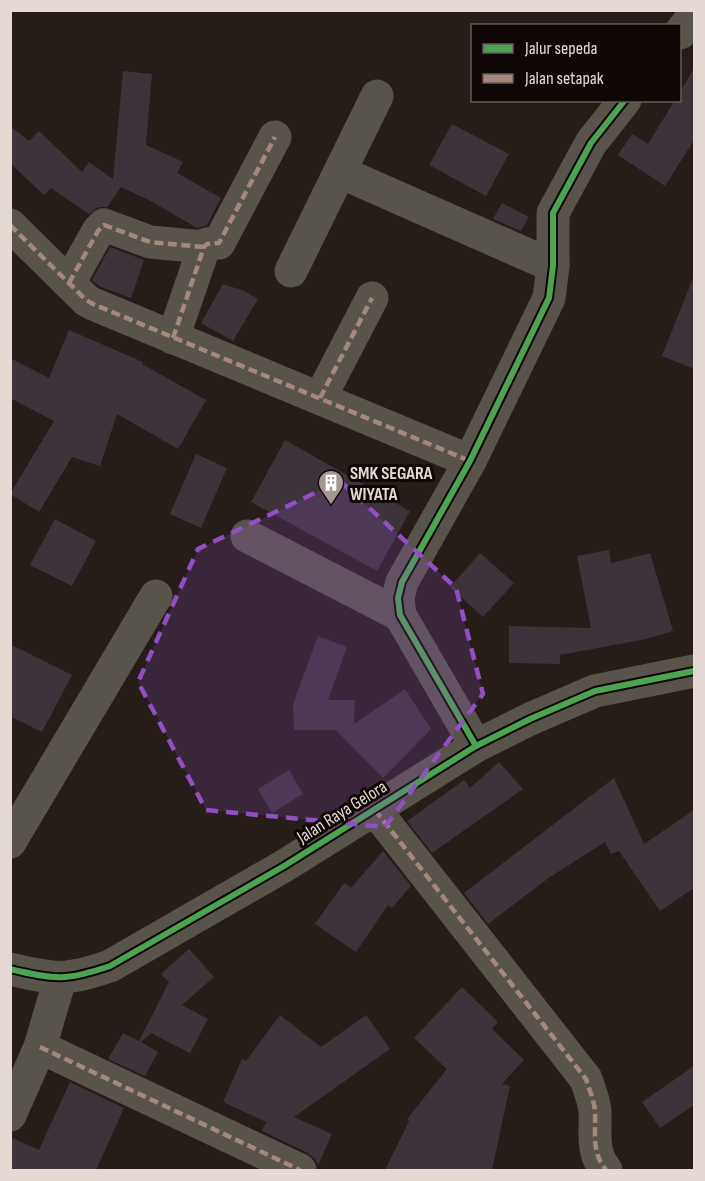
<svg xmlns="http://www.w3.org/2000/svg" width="705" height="1181" font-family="'Sofia Sans Condensed',sans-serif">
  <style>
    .building { fill: #3d333b }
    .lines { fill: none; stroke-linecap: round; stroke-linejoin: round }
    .minor { stroke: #58544b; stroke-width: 33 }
    .quiet { stroke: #a5887d; stroke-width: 4.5; stroke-dasharray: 9 4.5; stroke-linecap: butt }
    .cycleway-casing { stroke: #0e0705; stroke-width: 10 }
    .cycleway { stroke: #4ca352; stroke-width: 6 }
    .marked { fill: #904fc3; fill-opacity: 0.2; stroke: #904fc3; stroke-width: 4.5; stroke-dasharray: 12 8; stroke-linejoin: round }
    .labels { text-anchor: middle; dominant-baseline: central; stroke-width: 6; stroke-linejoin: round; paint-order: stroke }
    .poi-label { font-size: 18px; font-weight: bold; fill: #e5d9d3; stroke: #0e0705; text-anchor: start }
    .street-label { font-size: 18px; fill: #e5d9d3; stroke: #0e0705 }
  </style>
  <rect width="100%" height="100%" fill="#261d19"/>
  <g class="building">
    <path d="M694 68V140L665 186 618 155 632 134 648 144 675 100H680V92Z"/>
    <path d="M123 71 152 74 146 145 183 162 177 173 221 198 207 225 197 228 149 200 121 187 107 207H99L89 214 51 188 44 195 10 163V126L29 141 39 131 82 172 89 162 113 179Z"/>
    <path d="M452 124 509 154 486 196 429 165Z"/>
    <path d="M502 203 529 217 521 231 493 219Z"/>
    <path d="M110 247 144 260 131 298 101 287 92 280Z"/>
    <path d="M693 278H694V369L662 356Z"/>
    <path d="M223 284 244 291 258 299 233 341 201 323Z"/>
    <path d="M69 330 143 362 142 364 206 400 178 449 117 414 100 466 72 457 39 512 10 494 54 421 10 398V358L49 378Z"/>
    <path d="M285 440 410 511 377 571 251 502Z"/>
    <path d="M196 454 227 468 201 528 170 514Z"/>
    <path d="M55 519 96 541 72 586 30 565Z"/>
    <path d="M609 550 611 563 650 553 673 631 646 639 560 655V664L509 663V626L591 628 577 556Z"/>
    <path d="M480 553 514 583 483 617 450 587Z"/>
    <path d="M318 636 347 647 328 700H355L354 724 405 689 431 729 383 778 336 730H294L293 704Z"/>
    <path d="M10 644 72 675 42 732 10 716Z"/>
    <path d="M499 762 523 789 432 853 407 821 464 780 470 788Z"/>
    <path d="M289 770 303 794 272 813 258 789Z"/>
    <path d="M614 778 644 844 694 810V888L660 911 619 851 611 854 605 842 550 877 488 924 464 893Z"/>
    <path d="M383 851 411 886 392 908 388 905 356 952 315 924 344 883 351 888Z"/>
    <path d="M189 949 214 977 182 1005 208 1019 190 1053 151 1033 141 1042 158 1052 145 1076 108 1059 123 1033 139 1041 169 982 161 974Z"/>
    <path d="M462 987 498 1022 492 1029 524 1060 502 1084 510 1086 492 1170H385L409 1121 407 1119 447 1069 414 1038Z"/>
    <path d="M280 1015 321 1047 366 1015 390 1049 294 1117 332 1134 318 1165 315 1159 308 1153 262 1131 266 1122 223 1102 242 1059 246 1061Z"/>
    <path d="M694 1066V1105L660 1128 642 1102Z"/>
    <path d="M70 1082 124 1108 96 1170H10V1137L39 1150Z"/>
  </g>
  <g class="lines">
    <g class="minor">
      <path d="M680 33 694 15"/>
      <path d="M340 172 553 266"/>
      <path d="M10 225 86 300 93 304 470 461"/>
      <path d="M291 271 377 96"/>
      <path d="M69 283 98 231 104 225 150 242 204 247"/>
      <path d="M173 338 204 247 207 244 219 243 275 137"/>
      <path d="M320 398 372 298"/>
      <path d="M247 536 400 615"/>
      <path d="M476 746 400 615 398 598 402 582 470 461 549 298 553 266V213L591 143 625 100"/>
      <path d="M375 810 586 1079C589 1089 594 1100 595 1111 596 1133 591 1152 606 1170"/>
      <path d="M10 842 156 596"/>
      <path d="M10 969C56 980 66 981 110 966L284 866 476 746 530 719 595 691 694 671"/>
      <path d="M40 1047 300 1170"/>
      <path d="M10 1115 40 1047 60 979"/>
    </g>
    <g class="quiet">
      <path d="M10 225 86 300 93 304 470 461"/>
      <path d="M69 283 98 231 104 225 150 242 204 247"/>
      <path d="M173 338 204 247 207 244 219 243 275 137"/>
      <path d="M320 398 372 298"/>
      <path d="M375 810 586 1079C589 1089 594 1100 595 1111 596 1133 591 1152 606 1170"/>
      <path d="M40 1047 300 1170"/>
    </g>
    <defs>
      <g id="cycleway">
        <path d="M476 746 400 615 398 598 402 582 470 461 549 298 553 266V213L591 143 625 100"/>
        <path d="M10 969C56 980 66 981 110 966L284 866 476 746 530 719 595 691 694 671"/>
      </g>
    </defs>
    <use href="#cycleway" class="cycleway-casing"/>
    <use href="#cycleway" class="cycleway"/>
  </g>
  <path class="marked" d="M340 481 456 588 483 694 385 827 206 810 138 682 198 549Z"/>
  <defs>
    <symbol id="building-pin" viewBox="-11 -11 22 30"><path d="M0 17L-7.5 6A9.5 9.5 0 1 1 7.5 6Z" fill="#a29792" stroke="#0e0705"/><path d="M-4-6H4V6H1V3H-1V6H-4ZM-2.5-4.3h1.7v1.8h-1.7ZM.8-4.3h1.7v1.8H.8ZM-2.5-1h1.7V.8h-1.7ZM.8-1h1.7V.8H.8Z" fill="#fff"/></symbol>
  </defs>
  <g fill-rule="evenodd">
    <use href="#building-pin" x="316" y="468" width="30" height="40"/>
  </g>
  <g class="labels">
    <g class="poi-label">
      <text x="350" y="473">SMK SEGARA<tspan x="350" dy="21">WIYATA</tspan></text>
    </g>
    <g class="street-label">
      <text transform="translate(342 812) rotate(-32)">Jalan Raya Gelora</text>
    </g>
  </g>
  <rect width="705" height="1181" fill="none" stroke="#e5d9d3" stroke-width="24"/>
  <rect x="471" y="24" width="210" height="78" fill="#0e0705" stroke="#645b57" stroke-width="1.5"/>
  <rect x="483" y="44" width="30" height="9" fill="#4ca352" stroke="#645b57" stroke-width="1.5"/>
  <text x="525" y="54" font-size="18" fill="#e5d9d3">Jalur sepeda</text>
  <rect x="483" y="74" width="30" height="9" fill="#a5887d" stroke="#645b57" stroke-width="1.5"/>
  <text x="525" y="84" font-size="18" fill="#e5d9d3">Jalan setapak</text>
</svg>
